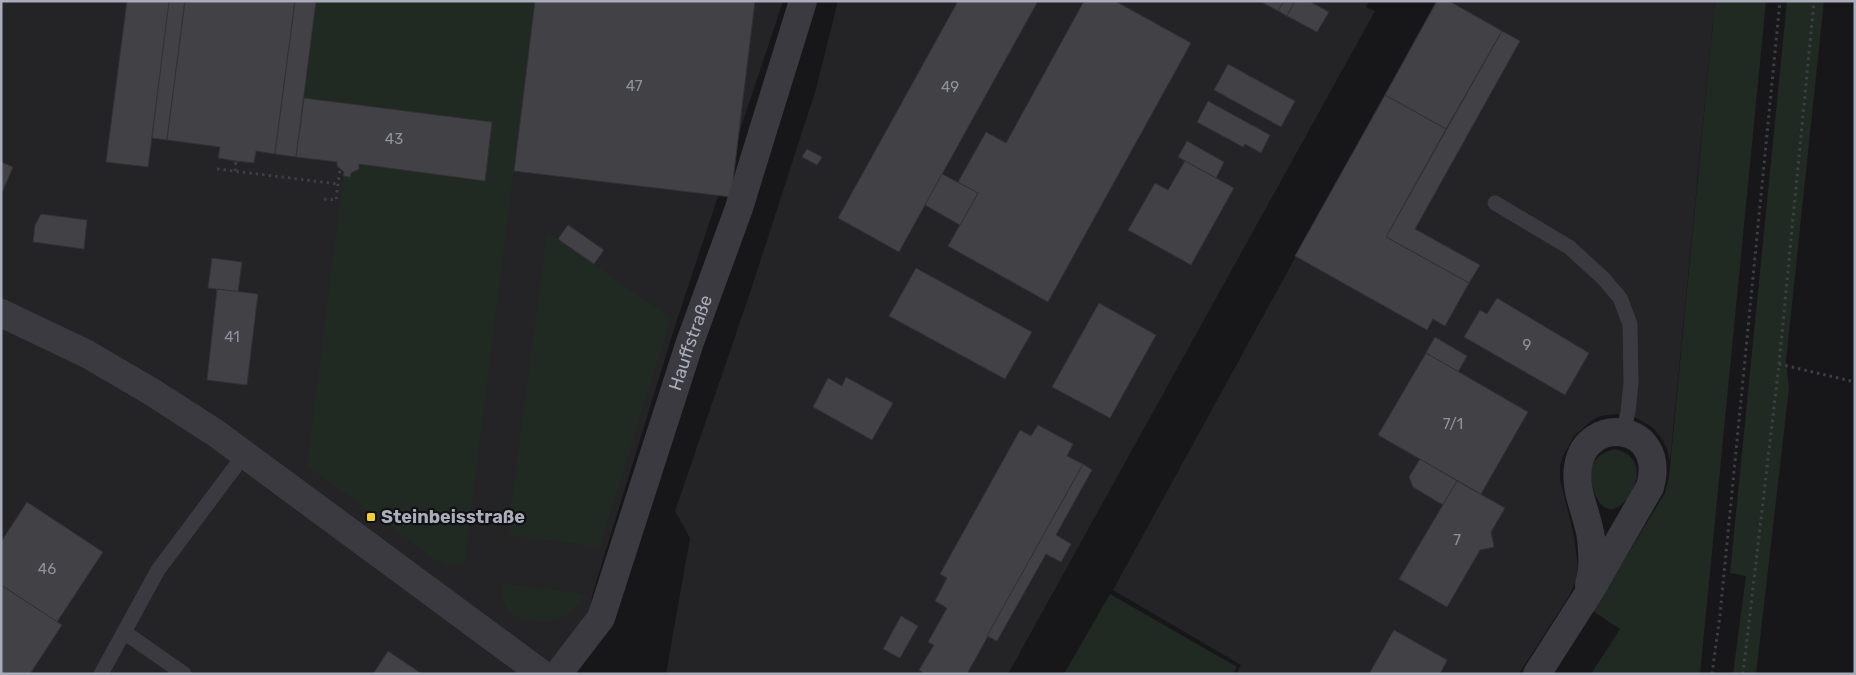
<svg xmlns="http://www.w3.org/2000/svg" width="1856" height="675" font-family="Rubik,sans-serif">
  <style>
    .built { fill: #242326 }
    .green { fill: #212923 }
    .building { fill: #424146; stroke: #323135 }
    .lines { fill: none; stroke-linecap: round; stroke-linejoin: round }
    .path { stroke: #3e3f45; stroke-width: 3; stroke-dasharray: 2.5 4; stroke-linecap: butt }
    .lane { stroke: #3a3a40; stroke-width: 15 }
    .street { stroke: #3a3a40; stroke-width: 28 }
    .poi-dot { fill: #f2ce36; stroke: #121214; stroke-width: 2 }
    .labels { text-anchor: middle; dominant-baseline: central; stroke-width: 4.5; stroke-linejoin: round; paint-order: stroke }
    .number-label { font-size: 15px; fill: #8f919c }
    .street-label { font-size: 18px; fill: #a9acb9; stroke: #121214 }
    .poi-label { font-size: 18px; font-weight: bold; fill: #a9acb9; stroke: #121214; text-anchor: start }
  </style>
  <rect width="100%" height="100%" fill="#171719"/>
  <g class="built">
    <path d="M1 1H783L676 323 593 592 577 674H1Z"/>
    <path d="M838 1H1369L1366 7 1375 11 1008 674H666L690 538 675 511 749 296 816 89Z"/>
    <path d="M1436 1H1715L1670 461 1667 448 1660 436 1652 427 1633 416 1615 414 1600 416 1591 421 1574 436 1563 456 1560 466V479L1574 536 1578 568 1575 583 1569 596 1519 674H1236L1241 665 1113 590Z"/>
  </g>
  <g class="green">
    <path d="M316 1H535L465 562 445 567 307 466 343 176 350 177 351 173 359 169V164L484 181 492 122 304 98Z"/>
    <path d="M1715 1H1766L1700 674H1591L1620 629 1593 611 1665 493 1669 477Z"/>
    <path d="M1787 1H1824L1786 361 1789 388 1756 674H1733L1746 576 1730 573Z"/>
    <path d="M547 231 671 318 600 547 507 535Z"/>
    <path d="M1615 449C1657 459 1629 511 1610 509 1595 508 1587 475 1593 464 1598 455 1606 451 1615 449Z"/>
    <path d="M501 583 586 594C579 604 572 613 561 618 547 625 517 623 507 609 502 602 501 592 501 583Z"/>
    <path d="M1110 594 1237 667 1233 674H1064Z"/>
  </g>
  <g class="building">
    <path d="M127 1H170L148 167 106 162Z"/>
    <path d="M169 1H185L167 140 152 138Z"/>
    <path d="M185 1H295L275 154 256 151 254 163 236 161 218 158 220 147 167 140Z"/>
    <path d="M295 1H316L296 157 275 154Z"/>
    <path d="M535 1H755L731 197 514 171Z"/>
    <path d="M958 1H1038L899 252 838 218Z"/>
    <path d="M1084 1H1115L1191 43 1048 302 948 246 978 193 958 182 986 132 1006 143Z"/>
    <path d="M1264 1H1284L1278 11 1263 3Z"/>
    <path d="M1284 1H1295L1287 16 1278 11Z"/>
    <path d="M1295 1H1309L1329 12 1317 32 1287 16Z"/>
    <path d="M1437 1H1449L1502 31 1446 129 1385 95Z"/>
    <path d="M1502 31 1520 41 1415 229 1480 265 1469 283 1386 237Z"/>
    <path d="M1228 64 1295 101 1281 127 1214 90Z"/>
    <path d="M1385 95 1446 129 1386 237 1469 283 1445 326 1433 319 1427 330 1295 256Z"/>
    <path d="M304 98 492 122 485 181 359 164V169L351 173 350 177 343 176 344 172 337 166V162L296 157Z"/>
    <path d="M1208 101 1270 135 1261 153 1245 144 1243 147 1197 122Z"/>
    <path d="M1187 141 1224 162 1216 178 1178 157Z"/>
    <path d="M807 149 822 157 817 165 802 157Z"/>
    <path d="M1185 161 1234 188 1191 265 1128 230 1155 183 1168 190Z"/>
    <path d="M1 162 13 167 1 195Z"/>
    <path d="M942 174 978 193 960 225 925 205Z"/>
    <path d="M41 214 87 220 84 249 33 242 35 225Z"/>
    <path d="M568 225 604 250 594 264 558 239Z"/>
    <path d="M212 258 242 262 238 292 208 288Z"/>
    <path d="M916 268 1032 332 1005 379 889 316Z"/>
    <path d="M217 289 258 294 247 385 207 380Z"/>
    <path d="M1497 298 1589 353 1565 395 1464 337 1480 310 1487 314Z"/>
    <path d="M1099 303 1156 335 1110 418 1052 387Z"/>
    <path d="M1435 337 1467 356 1458 372 1426 353Z"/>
    <path d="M1426 353 1528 412 1481 494 1378 435Z"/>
    <path d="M846 377 893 403 872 440 813 407 828 378 842 386Z"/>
    <path d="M1038 425 1073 444 1067 456 1083 464 967 674H925L919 670 934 645 928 642 947 608 935 601 947 578 940 574 1020 430 1031 436Z"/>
    <path d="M1420 459 1457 481 1443 505 1413 487 1409 477Z"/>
    <path d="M1083 464 1092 470 1056 535 1071 544 1061 562 1046 554 997 641 987 636Z"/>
    <path d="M1457 481 1505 508 1491 532 1494 547 1480 550 1447 607 1399 579Z"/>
    <path d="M27 502 103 552 57 622 1 585V542Z"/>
    <path d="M1 585 62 625 30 674H1Z"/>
    <path d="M901 616 918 626 900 658 883 649Z"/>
    <path d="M1394 630 1447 660 1440 674H1369Z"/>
    <path d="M388 651 422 674H373Z"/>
  </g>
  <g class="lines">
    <g class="path">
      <path d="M217 169 338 184"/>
      <path d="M235 171 236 161"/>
      <path d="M324 199 336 200 340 168"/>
      <path d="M1779 364 1855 382"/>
      <path d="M1712 674 1720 615 1780 1"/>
      <path d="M1743 674 1779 364 1814 1"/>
    </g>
    <g class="lane">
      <path d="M1495 203 1569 247 1603 278 1620 298 1630 324 1631 383 1628 412 1623 432"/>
      <path d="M124 632 184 674"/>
      <path d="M101 674 158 570 244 455"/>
    </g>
    <g class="street">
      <path d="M1 313 87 354 152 392 217 434 542 674"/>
      <path id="s1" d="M558 674 601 618 690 342 739 208 803 1"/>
      <path d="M1537 674 1590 591 1650 487C1668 422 1585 414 1578 467 1574 491 1588 515 1591 538 1592 549 1593 558 1592 569 1592 576 1587 584 1590 591"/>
    </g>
  </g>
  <rect class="poi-dot" x="366" y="512" width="10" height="10" rx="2.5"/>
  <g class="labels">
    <g class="number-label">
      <text x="634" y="86">47</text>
      <text x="950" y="87">49</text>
      <text x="394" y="139">43</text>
      <text x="232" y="337">41</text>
      <text x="1527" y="345">9</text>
      <text x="1453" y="424">7/1</text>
      <text x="1457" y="540">7</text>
      <text x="47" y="569">46</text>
    </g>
    <g class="street-label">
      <text stroke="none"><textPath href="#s1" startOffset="360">Hauffstraße</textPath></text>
    </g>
    <g class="poi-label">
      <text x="381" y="517">Steinbeisstraße</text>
    </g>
  </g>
  <rect width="1856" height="675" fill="none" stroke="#a9acb9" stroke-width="5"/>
</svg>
